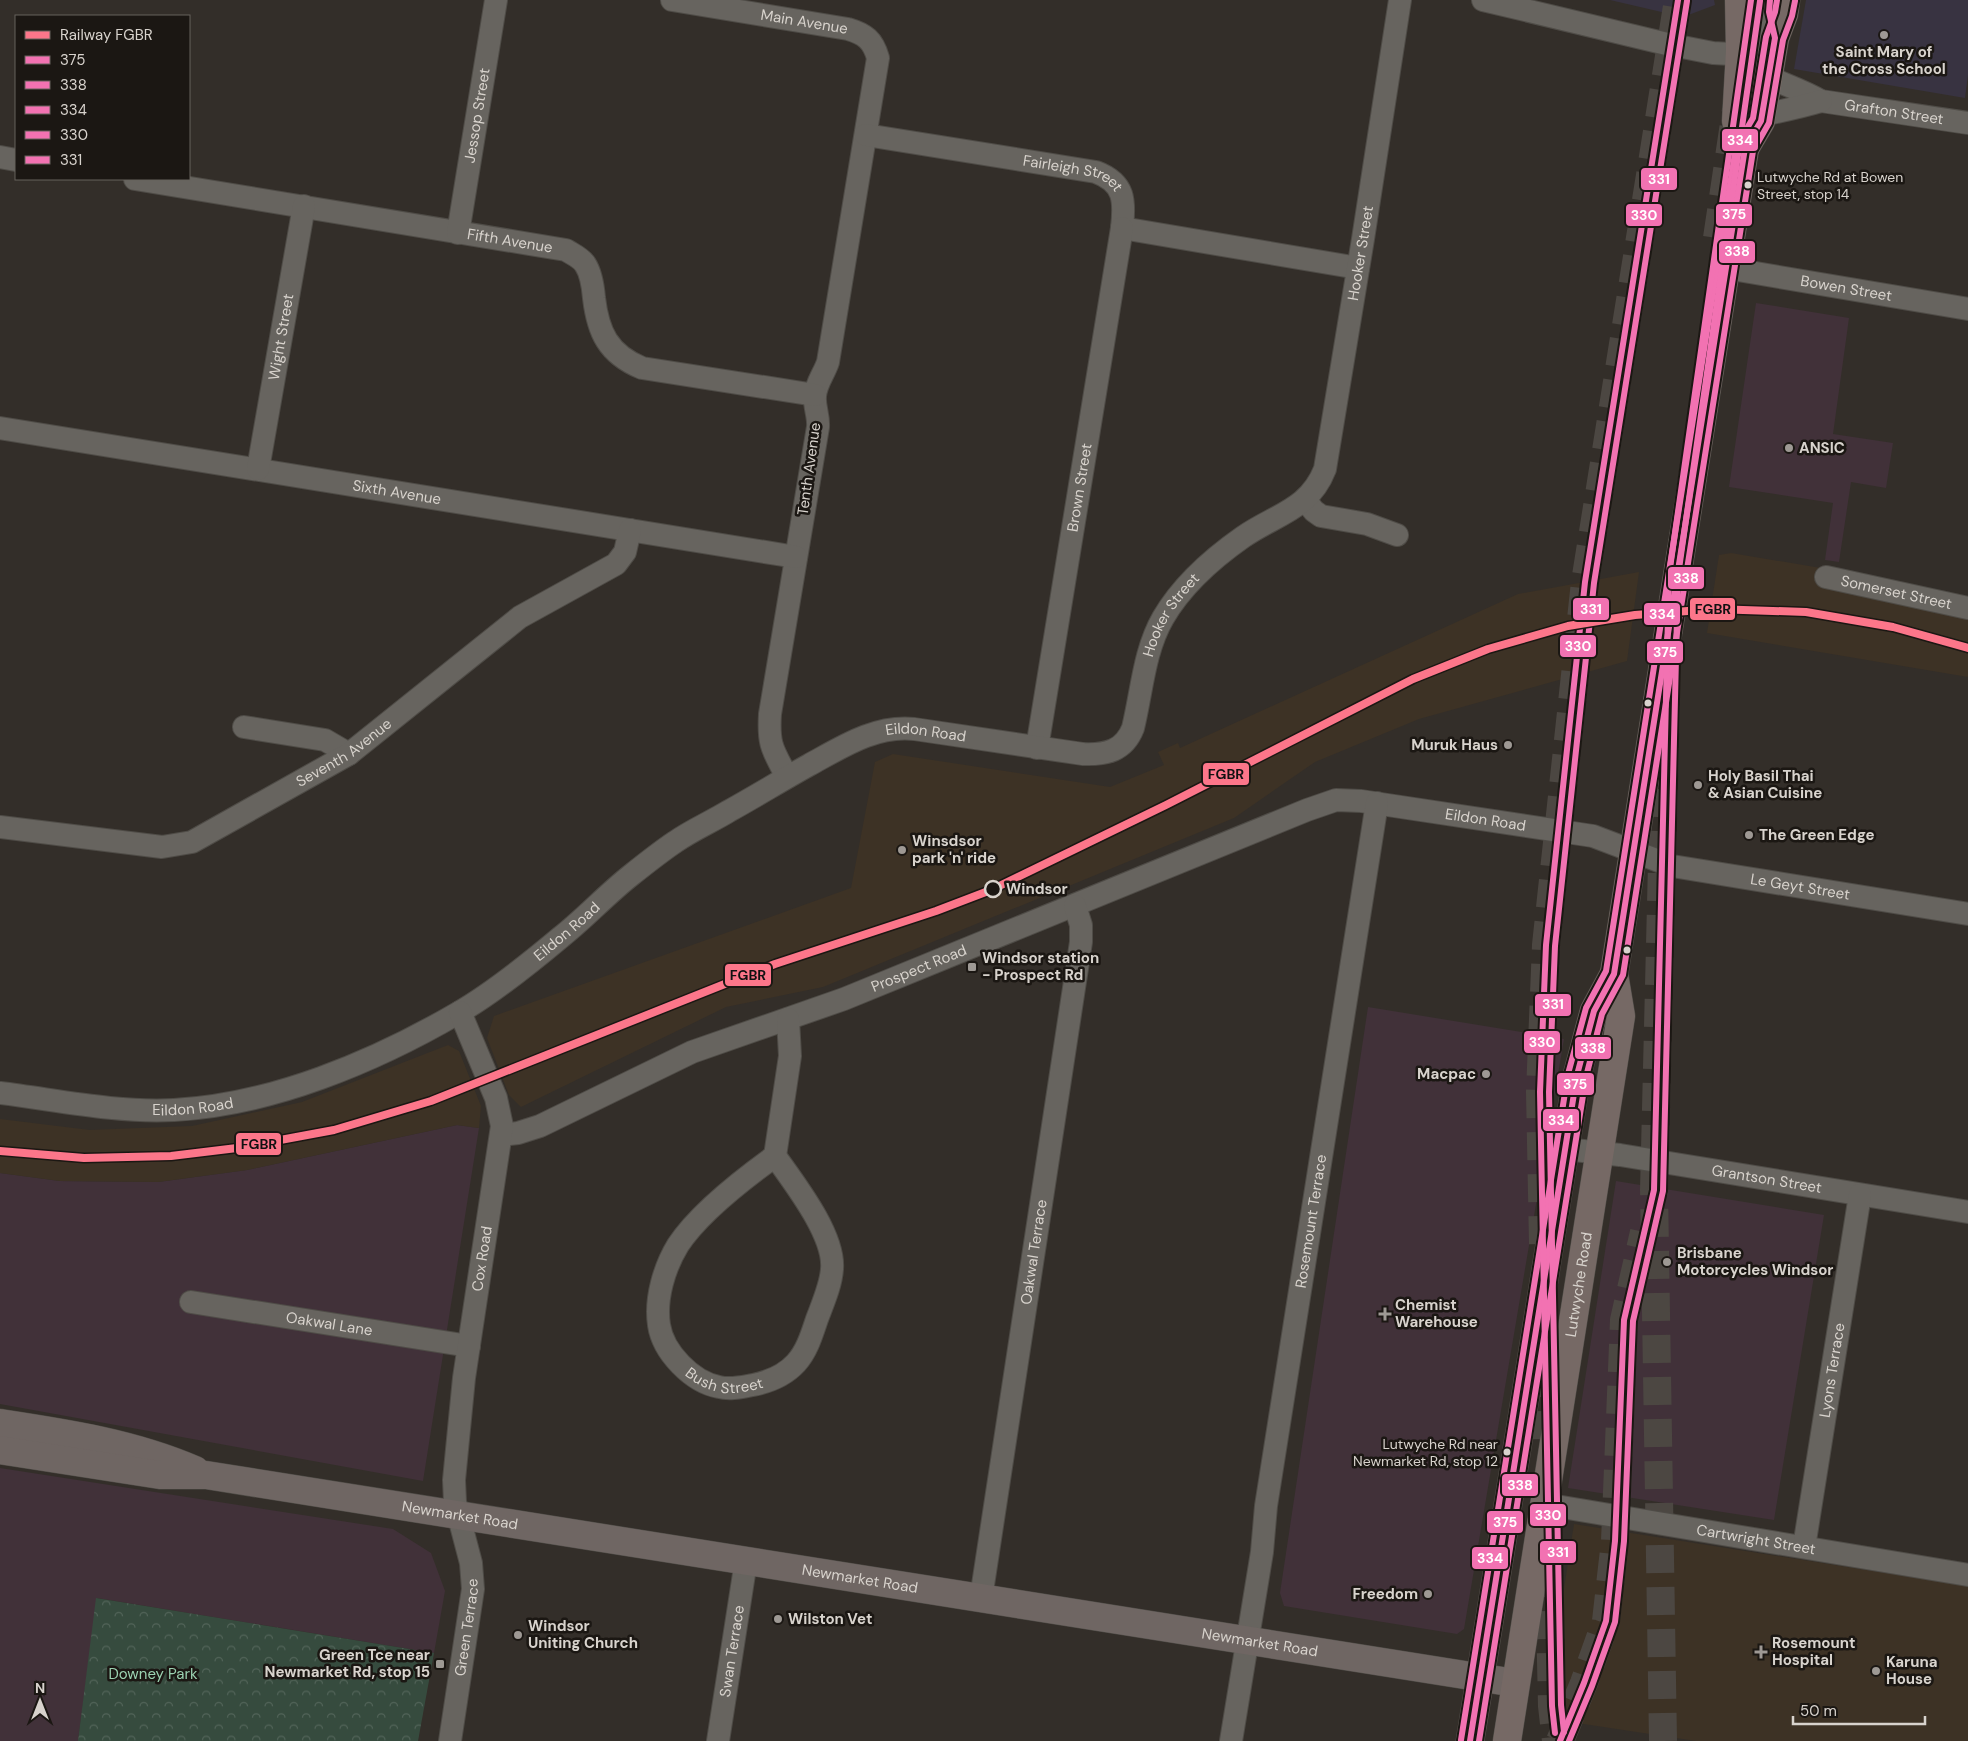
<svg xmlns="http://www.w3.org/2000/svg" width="1968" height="1741" font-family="'DM Sans',sans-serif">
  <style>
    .commercial { fill: #413139 }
    .education { fill: #383341 }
    .built { fill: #3d3225 }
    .park { fill: url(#park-crowns) }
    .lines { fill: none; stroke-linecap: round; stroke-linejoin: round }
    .highway-tunnel { stroke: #4c4742; stroke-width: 28; stroke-dasharray: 28 14; stroke-linecap: butt }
    .minor-casing { stroke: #4f4c47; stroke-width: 24 }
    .major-casing { stroke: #4f4c47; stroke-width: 29 }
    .highway-casing { stroke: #4f4c47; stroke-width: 29 }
    .minor { stroke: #67645f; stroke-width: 22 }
    .major { stroke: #6f6663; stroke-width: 28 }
    .highway { stroke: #766965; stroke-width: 28 }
    .bus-1-casing { stroke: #1b1713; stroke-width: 10 }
    .bus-2-casing { stroke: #1b1713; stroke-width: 10 }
    .bus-3-casing { stroke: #1b1713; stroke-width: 10 }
    .bus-4-casing { stroke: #1b1713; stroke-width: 10 }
    .bus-5-casing { stroke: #1b1713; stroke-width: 10 }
    .bus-1 { stroke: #f272b2; stroke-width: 6 }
    .bus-2 { stroke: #f272b2; stroke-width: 6 }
    .bus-3 { stroke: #f272b2; stroke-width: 6 }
    .bus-4 { stroke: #f272b2; stroke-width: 6 }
    .bus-5 { stroke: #f272b2; stroke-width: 6 }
    .rail-1-casing { stroke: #1b1713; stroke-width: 11 }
    .rail-1 { stroke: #fc768a; stroke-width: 8 }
    .poi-dot { fill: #9e9994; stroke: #1b1713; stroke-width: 2 }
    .bus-dot { fill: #d8d3cd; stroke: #1b1713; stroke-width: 2 }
    .stop-dot { fill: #1b1713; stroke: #d8d3cd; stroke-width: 2.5 }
    .labels { text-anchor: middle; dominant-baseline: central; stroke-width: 5; stroke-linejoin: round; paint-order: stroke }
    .bus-label { font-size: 14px; fill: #d8d3cd; stroke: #1b1713; text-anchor: start }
    .street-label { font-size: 15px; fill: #d8d3cd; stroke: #1b1713 }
    .poi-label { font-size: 15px; font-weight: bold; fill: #d8d3cd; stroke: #1b1713; text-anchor: start }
    .stop-label { font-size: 15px; font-weight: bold; fill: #d8d3cd; stroke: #1b1713; text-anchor: start }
    .park-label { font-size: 15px; fill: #9bd2b1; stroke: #1b1713 }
    .line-badge { stroke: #1b1713; stroke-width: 2 }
    .badge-label { font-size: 14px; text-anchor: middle; font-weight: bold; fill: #fff }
    .pale-badge-label { font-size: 14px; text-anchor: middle; font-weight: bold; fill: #111 }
  </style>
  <defs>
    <pattern id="park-crowns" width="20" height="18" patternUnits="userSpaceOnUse" patternTransform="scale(1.25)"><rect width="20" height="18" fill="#364b3e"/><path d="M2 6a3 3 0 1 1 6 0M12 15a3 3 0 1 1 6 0" fill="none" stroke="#526459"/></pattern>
  </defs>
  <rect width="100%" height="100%" fill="#332e29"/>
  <g class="commercial">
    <path d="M1756 303 1849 318 1833 434 1893 443 1886 488 1851 482 1839 562 1825 560 1833 503 1729 487Z"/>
    <path d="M1368 1007 1564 1039 1464 1629 1457 1634 1284 1606 1280 1593Z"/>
    <path d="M457 1125 479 1128 423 1481 0 1404V1173L60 1181 158 1182 247 1170Z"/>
    <path d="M1616 1181 1824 1215 1774 1520 1568 1488Z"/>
    <path d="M0 1468 393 1529 431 1553 445 1591 434 1653 97 1598 78 1741H0Z"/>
  </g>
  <g class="education">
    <path d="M1610 0H1714L1715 5 1683 17Z"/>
    <path d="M1806 0H1968V75L1965 98 1794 69Z"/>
  </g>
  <g class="built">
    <path d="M1731 553 1821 568 1968 620V677L1707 633 1719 555Z"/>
    <path d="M1639 572 1627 661 1419 719 1315 762 1234 818 823 987 726 1007 521 1107 509 1095 487 1038 494 1016 851 888 875 762 893 754 1110 787 1164 765 1158 752 1178 743 1180 748 1518 594Z"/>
    <path d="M448 1045 459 1051 481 1106 479 1128 457 1125 247 1170 158 1182 60 1181 0 1173V1119L90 1130 192 1126 302 1102Z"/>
    <path d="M1574 1524 1968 1586V1741H1696L1544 1718Z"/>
  </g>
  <path class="park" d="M96 1598 434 1653 418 1741H78Z"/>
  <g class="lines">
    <g class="highway-tunnel">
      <path d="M1717 238 1736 110"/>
      <path d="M1543 1244 1540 1092 1546 945 1585 582 1678 0"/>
      <path d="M1544 1327 1546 1446"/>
      <path d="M1548 1527 1552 1706 1556 1741"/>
      <path d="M1560 1741 1584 1683 1606 1621 1615 1541 1624 1320 1644 1232"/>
      <path d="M1663 1741 1654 1190 1666 700"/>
    </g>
    <defs>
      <g id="minor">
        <path id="s1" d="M672 0 848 29C865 34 873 40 878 58L828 362C824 374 816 383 815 396 814 407 819 416 818 427L770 714C768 746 773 750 787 777"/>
        <path d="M1483 0 1667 44 1713 53 1731 54 1748 47 1753 40 1758 27 1762 0"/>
        <path id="s2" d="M1768 77C1786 85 1804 91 1821 101L1968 123"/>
        <path d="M1762 115C1782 111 1801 107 1821 101"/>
        <path id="s3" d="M866 135 1096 172C1125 183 1125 201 1122 228L1358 268"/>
        <path d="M0 157 16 160"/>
        <path id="s4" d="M135 179 566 250C572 254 580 257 585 264 591 273 593 286 594 298 598 332 608 354 642 368L815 395"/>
        <path id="s5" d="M458 233 496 0"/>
        <path id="s6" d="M1726 268 1968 309"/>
        <path id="s7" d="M0 428 796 557"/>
        <path id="s8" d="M258 469 304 206"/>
        <path d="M1305 500 1314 511 1321 516 1367 524 1397 535"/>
        <path id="s9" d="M1826 577 1968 608"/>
        <path d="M244 727 325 740 349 754"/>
        <path id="s10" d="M1037 748 1122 228"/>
        <path id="s11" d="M0 827 162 847 192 842 349 754 520 617 616 564 625 552 630 530"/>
        <path id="s12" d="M0 1093C57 1100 116 1113 174 1110 271 1105 374 1062 458 1013 493 993 530 963 561 937 585 918 606 895 630 876 645 864 660 852 675 842 692 830 711 822 729 811 756 796 782 780 809 765 842 747 875 725 914 729L1083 754C1106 755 1124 751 1133 728 1142 691 1144 651 1163 618 1181 587 1213 558 1243 537 1276 514 1309 510 1325 469L1363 239 1400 0"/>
        <path id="s13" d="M502 1135 518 1133 540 1126 692 1052 844 999 1307 810 1336 800 1361 801 1593 836 1672 866 1968 914"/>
        <path id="s14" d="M1565 1149 1620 1155 1968 1212"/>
        <path id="s15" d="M775 1156C743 1179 699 1213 678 1245 664 1268 655 1299 659 1325 663 1352 692 1382 719 1387 730 1390 742 1387 753 1385 768 1382 785 1375 796 1363 807 1351 812 1334 817 1319 823 1303 831 1285 832 1269 835 1235 794 1183 775 1156L790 1056 788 1019"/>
        <path id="s16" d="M191 1302 469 1346"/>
        <path id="s17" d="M1544 1504 1968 1575"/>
        <path id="s18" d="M1804 1547 1860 1195"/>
        <path id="s19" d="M981 1598 1081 942V925L1075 906"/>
        <path id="s20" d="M450 1741 473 1589 471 1563 455 1502 454 1480 464 1378 502 1126 496 1098 460 1012"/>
        <path id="s21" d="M718 1741 746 1561"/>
        <path id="s22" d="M1231 1741 1262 1552 1266 1506 1377 803"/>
      </g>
      <g id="major">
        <path d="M0 1423C66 1433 133 1443 195 1470"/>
        <path id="s23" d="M0 1450 160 1475H206L1515 1683"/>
      </g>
      <g id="highway">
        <path d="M1745 148 1761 121 1775 38 1784 14 1786 0"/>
        <path d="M1470 1741 1577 1075 1594 1011 1614 974"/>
        <path id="s24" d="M1507 1741 1621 1016 1614 974 1745 148 1736 121 1740 51 1739 0"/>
      </g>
    </defs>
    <use href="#minor" class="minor-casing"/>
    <use href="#major" class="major-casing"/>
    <use href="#highway" class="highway-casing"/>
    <use href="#minor" class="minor"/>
    <use href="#major" class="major"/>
    <use href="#highway" class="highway"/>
    <defs>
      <path id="bus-1" d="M1470 1741 1577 1075 1594 1011 1614 974 1745 148 1761 121 1775 38 1769 12 1770 0"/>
      <path id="bus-2" d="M1479 1741 1586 1077 1602 1014 1623 975 1753 151 1769 123 1783 40 1792 16 1795 1"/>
      <path id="bus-3" d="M1461 1740 1568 1074 1586 1008 1606 971 1736 147 1753 118 1766 37 1775 12 1777 0"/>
      <g id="bus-4">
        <path d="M1555 1733 1552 1706 1540 1092 1546 945 1585 582 1678 0"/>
        <path d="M1560 1741 1584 1683 1606 1621 1615 1541 1624 1320 1654 1190 1669 575 1751 0"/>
      </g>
      <g id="bus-5">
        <path d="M1564 1732 1561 1705 1549 1092 1555 946 1594 583 1687 1"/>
        <path d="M1569 1741 1592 1686 1615 1622 1624 1541 1633 1321 1663 1191 1678 576 1760 1"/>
      </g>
    </defs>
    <use href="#bus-1" class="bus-1-casing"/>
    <use href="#bus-2" class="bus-2-casing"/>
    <use href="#bus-3" class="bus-3-casing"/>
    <use href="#bus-4" class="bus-4-casing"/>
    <use href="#bus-5" class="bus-5-casing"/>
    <use href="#bus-1" class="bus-1"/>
    <use href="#bus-2" class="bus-2"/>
    <use href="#bus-3" class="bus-3"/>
    <use href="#bus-4" class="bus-4"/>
    <use href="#bus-5" class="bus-5"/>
    <defs>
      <path id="rail-1" d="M0 1151 84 1158 171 1156 237 1148 334 1130 431 1101 775 964 936 911 991 890 1166 805 1413 679 1488 649 1568 626 1635 615 1714 609 1806 612 1893 627 1968 648"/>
    </defs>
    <use href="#rail-1" class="rail-1-casing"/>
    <use href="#rail-1" class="rail-1"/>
  </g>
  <g class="poi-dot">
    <circle cx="1884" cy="35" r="5"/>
    <circle cx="1789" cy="448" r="5"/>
    <circle cx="1508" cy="745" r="5"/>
    <circle cx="1698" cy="785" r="5"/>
    <circle cx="1749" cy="835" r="5"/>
    <circle cx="902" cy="850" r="5"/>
    <rect x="967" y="962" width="10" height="10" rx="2.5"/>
    <circle cx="1486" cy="1074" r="5"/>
    <circle cx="1667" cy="1262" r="5"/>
    <path d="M1382.5 1306.5h5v5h5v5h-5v5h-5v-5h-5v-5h5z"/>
    <circle cx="1428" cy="1594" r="5"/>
    <circle cx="778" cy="1619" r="5"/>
    <circle cx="518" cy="1635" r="5"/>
    <path d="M1758.5 1644.5h5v5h5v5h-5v5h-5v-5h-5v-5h5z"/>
    <rect x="435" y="1659" width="10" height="10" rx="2.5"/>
    <circle cx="1876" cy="1671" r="5"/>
  </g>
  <g class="bus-dot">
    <circle cx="1748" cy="185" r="4.5"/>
    <circle cx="1648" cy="703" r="4.5"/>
    <circle cx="1627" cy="950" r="4.5"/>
    <circle cx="1507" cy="1452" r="4.5"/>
  </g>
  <circle class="stop-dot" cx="993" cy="889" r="8"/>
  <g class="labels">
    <g class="bus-label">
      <text x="1757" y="177">Lutwyche Rd at Bowen<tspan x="1757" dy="17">Street, stop 14</tspan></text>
      <text x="1498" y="1444" text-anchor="end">Lutwyche Rd near<tspan x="1498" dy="17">Newmarket Rd, stop 12</tspan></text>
    </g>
    <g class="street-label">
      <text stroke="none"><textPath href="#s1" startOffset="134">Main Avenue</textPath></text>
      <text stroke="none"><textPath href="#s2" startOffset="132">Grafton Street</textPath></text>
      <text stroke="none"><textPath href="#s5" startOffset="119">Jessop Street</textPath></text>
      <text stroke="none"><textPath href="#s3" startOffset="211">Fairleigh Street</textPath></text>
      <text stroke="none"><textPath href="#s4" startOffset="380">Fifth Avenue</textPath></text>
      <text stroke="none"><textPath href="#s12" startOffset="1811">Hooker Street</textPath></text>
      <text stroke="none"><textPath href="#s6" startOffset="122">Bowen Street</textPath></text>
      <text stroke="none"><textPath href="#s8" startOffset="134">Wight Street</textPath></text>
      <text transform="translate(809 469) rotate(-82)">Tenth Avenue</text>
      <text stroke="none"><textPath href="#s10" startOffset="264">Brown Street</textPath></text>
      <text stroke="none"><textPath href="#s7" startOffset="402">Sixth Avenue</textPath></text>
      <text stroke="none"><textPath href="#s9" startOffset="72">Somerset Street</textPath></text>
      <text stroke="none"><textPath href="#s12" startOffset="1375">Hooker Street</textPath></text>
      <text stroke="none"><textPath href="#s12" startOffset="1034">Eildon Road</textPath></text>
      <text stroke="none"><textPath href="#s11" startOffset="370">Seventh Avenue</textPath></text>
      <text stroke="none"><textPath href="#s13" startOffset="1051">Eildon Road</textPath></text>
      <text stroke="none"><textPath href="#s13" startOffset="1374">Le Geyt Street</textPath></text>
      <text stroke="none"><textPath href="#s12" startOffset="614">Eildon Road</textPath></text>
      <text stroke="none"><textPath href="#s13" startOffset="450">Prospect Road</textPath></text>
      <text stroke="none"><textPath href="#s12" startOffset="194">Eildon Road</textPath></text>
      <text stroke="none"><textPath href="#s14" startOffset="204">Grantson Street</textPath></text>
      <text stroke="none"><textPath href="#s22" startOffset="526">Rosemount Terrace</textPath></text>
      <text stroke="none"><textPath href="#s19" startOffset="350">Oakwal Terrace</textPath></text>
      <text stroke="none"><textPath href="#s20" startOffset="488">Cox Road</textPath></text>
      <text stroke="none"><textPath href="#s24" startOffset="462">Lutwyche Road</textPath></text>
      <text stroke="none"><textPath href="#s16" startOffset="140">Oakwal Lane</textPath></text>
      <text stroke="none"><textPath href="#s18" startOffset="179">Lyons Terrace</textPath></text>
      <text stroke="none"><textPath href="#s15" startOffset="311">Bush Street</textPath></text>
      <text stroke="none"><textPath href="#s23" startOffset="465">Newmarket Road</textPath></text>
      <text stroke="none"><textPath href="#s17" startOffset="215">Cartwright Street</textPath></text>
      <text stroke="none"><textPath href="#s23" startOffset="870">Newmarket Road</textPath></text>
      <text stroke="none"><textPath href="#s20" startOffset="115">Green Terrace</textPath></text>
      <text stroke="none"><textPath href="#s23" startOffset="1275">Newmarket Road</textPath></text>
      <text stroke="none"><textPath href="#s21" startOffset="91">Swan Terrace</textPath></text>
    </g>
    <g class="poi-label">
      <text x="1884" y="52" text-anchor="middle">Saint Mary of<tspan x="1884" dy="17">the Cross School</tspan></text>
      <text x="1799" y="448">ANSIC</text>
      <text x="1498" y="745" text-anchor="end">Muruk Haus</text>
      <text x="1708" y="776">Holy Basil Thai<tspan x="1708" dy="17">&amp; Asian Cuisine</tspan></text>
      <text x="1759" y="835">The Green Edge</text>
      <text x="912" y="841">Winsdsor<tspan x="912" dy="17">park 'n' ride</tspan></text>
      <text x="982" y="958">Windsor station<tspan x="982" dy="17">- Prospect Rd</tspan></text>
      <text x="1476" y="1074" text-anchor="end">Macpac</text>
      <text x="1677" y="1253">Brisbane<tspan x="1677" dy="17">Motorcycles Windsor</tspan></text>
      <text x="1395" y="1305">Chemist<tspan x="1395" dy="17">Warehouse</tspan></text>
      <text x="1418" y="1594" text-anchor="end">Freedom</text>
      <text x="788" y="1619">Wilston Vet</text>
      <text x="528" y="1626">Windsor<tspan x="528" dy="17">Uniting Church</tspan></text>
      <text x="1772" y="1643">Rosemount<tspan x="1772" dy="17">Hospital</tspan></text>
      <text x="430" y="1655" text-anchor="end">Green Tce near<tspan x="430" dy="17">Newmarket Rd, stop 15</tspan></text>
      <text x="1886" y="1662">Karuna<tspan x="1886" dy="17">House</tspan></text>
    </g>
    <g class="stop-label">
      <text x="1006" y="889">Windsor</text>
    </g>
    <g class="park-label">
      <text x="153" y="1674">Downey Park</text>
    </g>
  </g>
  <g class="line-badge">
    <rect x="1721" y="128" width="38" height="24" rx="5" fill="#f272b2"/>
    <rect x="1640" y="167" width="38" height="24" rx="5" fill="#f272b2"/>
    <rect x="1715" y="203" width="38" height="24" rx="5" fill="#f272b2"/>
    <rect x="1625" y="203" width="38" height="24" rx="5" fill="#f272b2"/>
    <rect x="1718" y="240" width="38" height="24" rx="5" fill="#f272b2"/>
    <rect x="1667" y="566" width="38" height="24" rx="5" fill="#f272b2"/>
    <rect x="1572" y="597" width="38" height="24" rx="5" fill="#f272b2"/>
    <rect x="1689" y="597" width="47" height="24" rx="5" fill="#fc768a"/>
    <rect x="1643" y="602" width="38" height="24" rx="5" fill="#f272b2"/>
    <rect x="1559" y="634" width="38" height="24" rx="5" fill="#f272b2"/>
    <rect x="1646" y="640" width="38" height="24" rx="5" fill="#f272b2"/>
    <rect x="1202" y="762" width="48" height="24" rx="5" fill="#fc768a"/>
    <rect x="724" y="963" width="48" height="24" rx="5" fill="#fc768a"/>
    <rect x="1534" y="993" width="38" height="24" rx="5" fill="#f272b2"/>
    <rect x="1523" y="1030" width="38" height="24" rx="5" fill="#f272b2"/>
    <rect x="1574" y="1036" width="38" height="24" rx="5" fill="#f272b2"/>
    <rect x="1556" y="1072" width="39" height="24" rx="5" fill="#f272b2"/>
    <rect x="1542" y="1108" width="38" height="24" rx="5" fill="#f272b2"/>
    <rect x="235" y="1132" width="47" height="24" rx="5" fill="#fc768a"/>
    <rect x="1501" y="1473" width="38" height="24" rx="5" fill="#f272b2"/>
    <rect x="1529" y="1503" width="38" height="24" rx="5" fill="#f272b2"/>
    <rect x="1486" y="1510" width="38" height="24" rx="5" fill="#f272b2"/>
    <rect x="1539" y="1540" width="38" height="24" rx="5" fill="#f272b2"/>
    <rect x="1471" y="1546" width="38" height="24" rx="5" fill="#f272b2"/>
  </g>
  <g class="badge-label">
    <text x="1740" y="145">334</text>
    <text x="1659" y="184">331</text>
    <text x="1734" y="219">375</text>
    <text x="1644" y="220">330</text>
    <text x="1737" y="256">338</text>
    <text x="1686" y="583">338</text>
    <text x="1591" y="614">331</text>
    <text x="1662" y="619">334</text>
    <text x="1578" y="651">330</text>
    <text x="1665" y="657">375</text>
    <text x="1553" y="1009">331</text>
    <text x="1542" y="1047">330</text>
    <text x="1593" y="1053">338</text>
    <text x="1575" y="1089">375</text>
    <text x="1561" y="1125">334</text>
    <text x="1520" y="1490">338</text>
    <text x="1548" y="1520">330</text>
    <text x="1505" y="1527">375</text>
    <text x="1558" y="1557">331</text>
    <text x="1490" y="1563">334</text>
  </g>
  <g class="pale-badge-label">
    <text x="1713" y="614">FGBR</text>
    <text x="1226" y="779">FGBR</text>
    <text x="748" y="980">FGBR</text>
    <text x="259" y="1149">FGBR</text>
  </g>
  <rect x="15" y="15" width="175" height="165" fill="#1b1713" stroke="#67625d"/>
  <rect x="25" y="31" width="25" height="8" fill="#fc768a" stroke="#67625d"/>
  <text x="60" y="40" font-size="15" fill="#d8d3cd">Railway FGBR</text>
  <rect x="25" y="56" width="25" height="8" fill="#f272b2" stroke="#67625d"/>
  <text x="60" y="65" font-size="15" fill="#d8d3cd">375</text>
  <rect x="25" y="81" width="25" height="8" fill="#f272b2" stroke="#67625d"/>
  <text x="60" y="90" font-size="15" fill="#d8d3cd">338</text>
  <rect x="25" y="106" width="25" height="8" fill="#f272b2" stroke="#67625d"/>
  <text x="60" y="115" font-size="15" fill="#d8d3cd">334</text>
  <rect x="25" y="131" width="25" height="8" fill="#f272b2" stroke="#67625d"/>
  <text x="60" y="140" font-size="15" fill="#d8d3cd">330</text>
  <rect x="25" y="156" width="25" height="8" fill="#f272b2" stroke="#67625d"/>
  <text x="60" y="165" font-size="15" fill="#d8d3cd">331</text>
  <g transform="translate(40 1701)" stroke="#1b1713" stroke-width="4" paint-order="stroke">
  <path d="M0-4L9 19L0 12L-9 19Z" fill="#d8d3cd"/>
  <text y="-8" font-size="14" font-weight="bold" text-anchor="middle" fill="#d8d3cd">N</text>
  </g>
  <path d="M1793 1716v8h132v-8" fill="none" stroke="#d8d3cd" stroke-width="2.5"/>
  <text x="1800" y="1716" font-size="15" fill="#d8d3cd" stroke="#1b1713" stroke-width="4" paint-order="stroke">50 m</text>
</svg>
